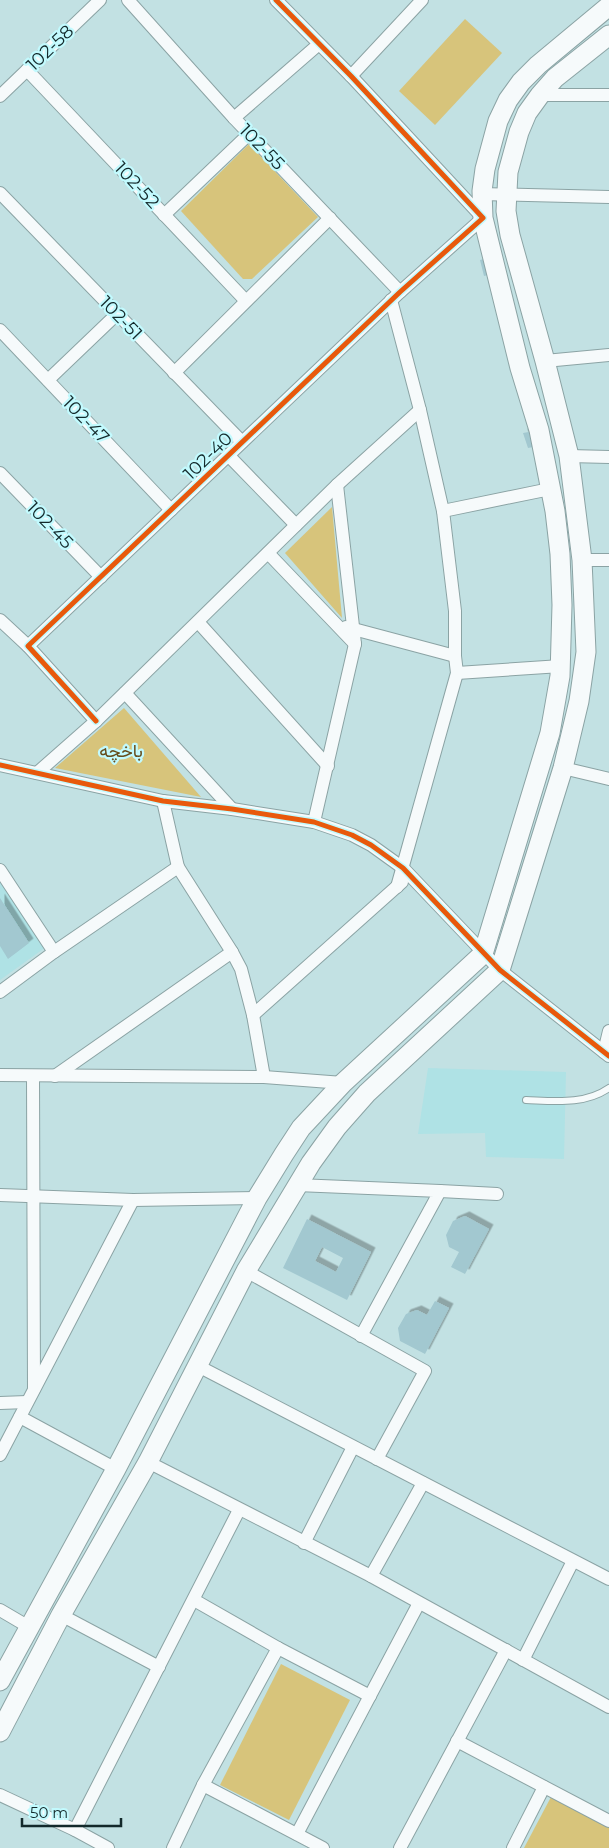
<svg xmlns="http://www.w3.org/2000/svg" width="609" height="1848" font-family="Montserrat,Vazirmatn,sans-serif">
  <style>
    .built { fill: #afe2e5 }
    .green { fill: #d7c47b }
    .building { fill: #a2c8d0; fill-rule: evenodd; filter: url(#shadow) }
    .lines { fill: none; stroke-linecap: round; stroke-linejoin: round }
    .lane-casing { stroke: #8ba3a4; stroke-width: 8 }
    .street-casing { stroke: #8ba3a4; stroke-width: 14 }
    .secondary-casing { stroke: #8ba3a4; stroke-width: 21 }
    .lane { stroke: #f6fafb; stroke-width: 6 }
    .street { stroke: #f6fafb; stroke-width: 12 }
    .secondary { stroke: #f6fafb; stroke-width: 19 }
    .cycleway-casing { stroke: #c2fafe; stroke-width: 8 }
    .cycleway { stroke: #e8590c; stroke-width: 5 }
    .labels { text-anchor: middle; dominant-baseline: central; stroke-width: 4.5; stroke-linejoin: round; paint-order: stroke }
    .street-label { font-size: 18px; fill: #13292b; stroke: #c2fafe }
    .park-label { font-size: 18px; fill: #654c1b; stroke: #c2fafe }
  </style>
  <defs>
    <filter id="shadow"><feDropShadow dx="4.5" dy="-4.5" stdDeviation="0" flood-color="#0004"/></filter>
  </defs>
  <rect width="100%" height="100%" fill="#c2e1e3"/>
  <g class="built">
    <path d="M0 879 46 947 0 980Z"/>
    <path d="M428 1068 566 1072 564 1159 486 1157 485 1133 418 1134Z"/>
  </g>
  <g class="green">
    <path d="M465 19 502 53 435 125 399 91Z"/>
    <path d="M249 144 318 217 252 279H243L181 211Z"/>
    <path d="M332 507 342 618 285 553Z"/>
    <path d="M124 708 201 797 55 768Z"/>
    <path d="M281 1664 350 1700 289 1820 220 1785Z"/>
    <path d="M551 1797 609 1827V1848H524Z"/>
  </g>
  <g class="building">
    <path d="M492 257 496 273 484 276 480 260Z"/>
    <path d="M534 431 538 446 528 448 523 433Z"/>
    <path d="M0 898 29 943 8 959 0 946Z"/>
    <path d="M465 1216 489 1229 465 1274 451 1267 459 1252 449 1247 446 1235 453 1221Z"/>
    <path d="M307 1219 371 1252 347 1300 283 1268ZM322 1247 343 1258 336 1272 315 1261Z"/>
    <path d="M435 1301 449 1308 425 1354 400 1341 398 1328 406 1314 417 1310 427 1315Z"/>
  </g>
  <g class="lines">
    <defs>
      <path id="lane" d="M526 1100C554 1101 585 1105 609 1088"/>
      <g id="street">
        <path d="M128 0 234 118 400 292"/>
        <path d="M27 70 246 301"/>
        <path d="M351 76 422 0"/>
        <path d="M540 95H609"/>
        <path d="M0 96 100 0"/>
        <path d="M234 118 319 44"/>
        <path d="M0 193 242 442"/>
        <path d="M482 194 609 197"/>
        <path d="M164 215 249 134"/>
        <path d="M391 300 420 410 443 511 455 611V656L457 673 397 887"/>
        <path d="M0 330 171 510"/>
        <path d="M545 361 609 355"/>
        <path d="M174 373 330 218"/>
        <path d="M48 380 117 314"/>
        <path d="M228 455 296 525"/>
        <path d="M569 456 609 457"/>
        <path d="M0 473 101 577"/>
        <path d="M443 511 550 489"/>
        <path d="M268 553 355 644"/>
        <path d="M582 560H609"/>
        <path d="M0 620 28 646"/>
        <path d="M198 622 328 766"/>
        <path d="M346 627 455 656"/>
        <path d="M457 673 561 666"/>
        <path d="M125 693 232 809"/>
        <path d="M96 721 28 646 400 292 483 218 351 76 276 0"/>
        <path d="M0 765 163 801 232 809 314 822 352 835 371 845 403 868 500 970 609 1056"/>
        <path d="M563 768 609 779"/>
        <path d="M37 773 96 721 337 485 420 410"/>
        <path d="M163 801 178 867 232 952 241 969 253 1015 264 1077"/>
        <path d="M314 822 355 644 337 485"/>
        <path d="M0 870 54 952"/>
        <path d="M0 992 54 952 178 867"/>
        <path d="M253 1015 402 882"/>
        <path d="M604 1052 609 1031"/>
        <path d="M0 1075 264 1077 343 1083"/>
        <path d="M33 1076 34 1389"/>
        <path d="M55 1076 232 952"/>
        <path d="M297 1185 440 1191 361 1336"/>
        <path d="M440 1191 497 1194"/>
        <path d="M0 1195 133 1200 257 1198"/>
        <path d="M246 1271 425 1371 377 1459"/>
        <path d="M198 1366 609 1579"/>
        <path d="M0 1403 27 1402"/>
        <path d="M20 1417 116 1469"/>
        <path d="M0 1455 133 1200"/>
        <path d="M148 1462 371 1576 609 1707"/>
        <path d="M304 1543 353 1447"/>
        <path d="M371 1576 423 1483"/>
        <path d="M194 1600 278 1648 203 1785"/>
        <path d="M0 1610 29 1627"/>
        <path d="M61 1615 159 1667"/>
        <path d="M278 1648 370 1696"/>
        <path d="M523 1660 573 1561"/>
        <path d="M457 1741 609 1821"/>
        <path d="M0 1795 75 1830 108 1848"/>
        <path d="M75 1830 239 1510"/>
        <path d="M297 1834 419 1603"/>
        <path d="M173 1848 203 1785 323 1848"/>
        <path d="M400 1848 506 1650"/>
        <path d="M513 1848 544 1787"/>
      </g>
      <g id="secondary">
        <path d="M0 1681 116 1469 257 1198 284 1154 301 1128 343 1083 483 954 550 733 560 676 562 605 560 554 555 511 539 430 520 368 483 218 482 191 485 169 498 121 508 100 521 82 538 65 609 6"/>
        <path d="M0 1732 61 1615 148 1462 246 1271 311 1163 337 1127 367 1093 500 970 563 768 579 701 586 652 582 560 569 456 545 361 510 235 506 211 508 172 519 132 527 113 540 95 555 78 609 35"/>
      </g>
    </defs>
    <use href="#lane" class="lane-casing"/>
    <use href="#street" class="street-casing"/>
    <use href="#secondary" class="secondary-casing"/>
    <use href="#lane" class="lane"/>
    <use href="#street" class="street"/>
    <use href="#secondary" class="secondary"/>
    <defs>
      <g id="cycleway">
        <path d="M96 721 28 646 400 292 483 218 351 76 276 0"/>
        <path d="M0 765 163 801 232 809 314 822 352 835 371 845 403 868 500 970 609 1056"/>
      </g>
    </defs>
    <use href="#cycleway" class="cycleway-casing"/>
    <use href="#cycleway" class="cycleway"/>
  </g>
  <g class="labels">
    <g class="street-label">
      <text transform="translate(50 48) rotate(-44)">102-58</text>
      <text transform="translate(262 147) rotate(46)">102-55</text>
      <text transform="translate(137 185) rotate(47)">102-52</text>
      <text transform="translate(121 318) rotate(46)">102-51</text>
      <text transform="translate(86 420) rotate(46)">102-47</text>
      <text transform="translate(208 456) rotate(-44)">102-40</text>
      <text transform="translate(50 525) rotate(46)">102-45</text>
    </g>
    <g class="park-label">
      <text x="121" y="751">باخچە</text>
    </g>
  </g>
  <path d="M22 1818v8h99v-8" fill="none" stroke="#13292b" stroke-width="2.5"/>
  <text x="30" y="1818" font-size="15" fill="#13292b" stroke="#c2fafe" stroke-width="4" paint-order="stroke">50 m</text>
</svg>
